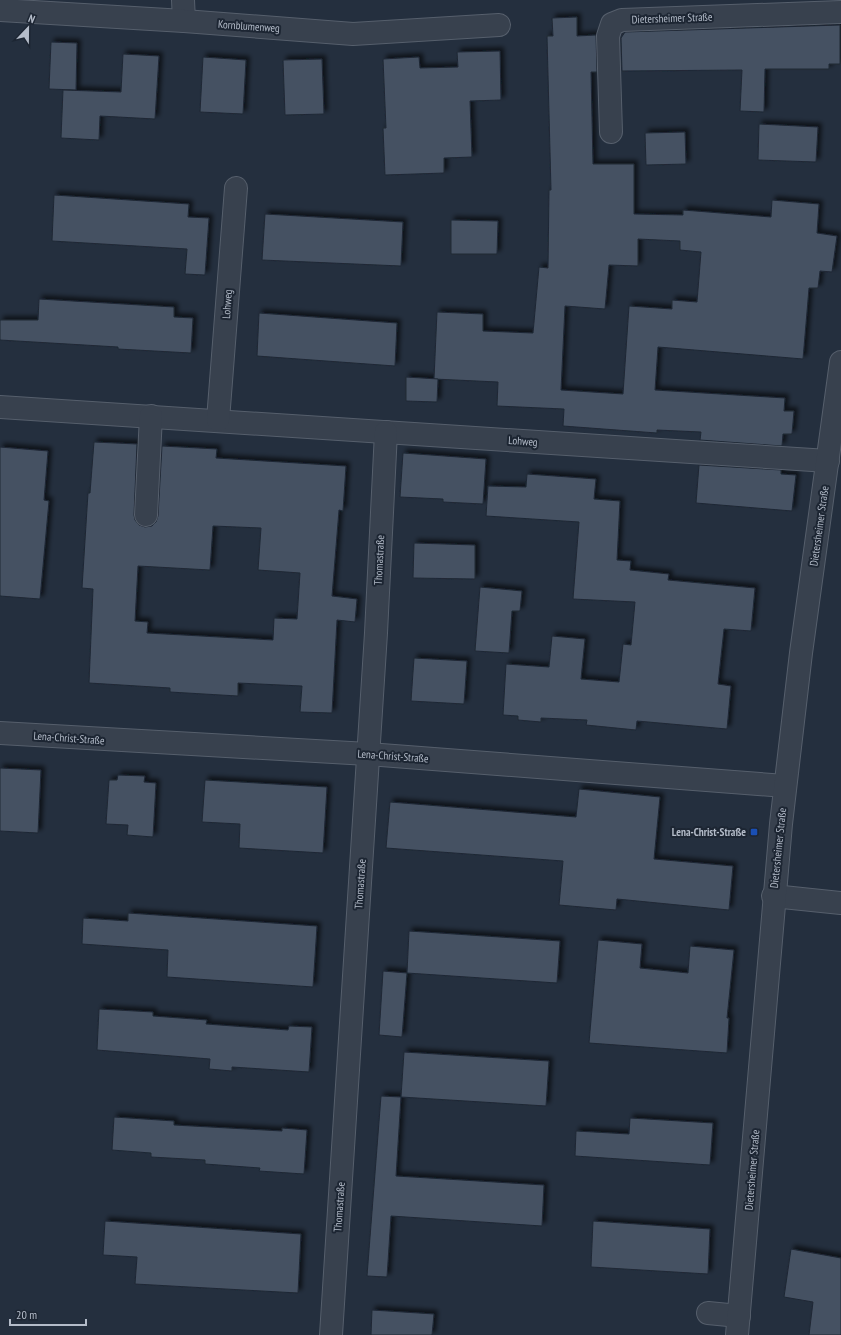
<svg xmlns="http://www.w3.org/2000/svg" width="841" height="1335" font-family="'PT Sans Narrow',sans-serif">
  <style>
    .building { fill: #455162; stroke: #1f2835; fill-rule: evenodd; filter: url(#shadow) }
    .lines { fill: none; stroke-linecap: round; stroke-linejoin: round }
    .minor-casing { stroke: #565f6c; stroke-width: 24 }
    .minor { stroke: #38414e; stroke-width: 22 }
    .transit-dot { fill: #1a4fb4; stroke: #1d2633; stroke-width: 1.5 }
    .labels { text-anchor: middle; dominant-baseline: central; stroke-width: 4; stroke-linejoin: round; paint-order: stroke }
    .street-label { font-size: 11px; fill: #b4bcc9; stroke: #1d2633 }
    .poi-label { font-size: 11px; font-weight: bold; fill: #b4bcc9; stroke: #1d2633; text-anchor: end }
  </style>
  <defs>
    <filter id="shadow"><feDropShadow dx="3.5" dy="-3.5" stdDeviation="2" flood-color="#0009"/></filter>
  </defs>
  <rect width="100%" height="100%" fill="#242f3e"/>
  <g class="building">
    <path d="M577 17V36L596 35 597 72H591L593 164H634V214L683 215V210L771 217 772 200 819 204 817 233 837 236 832 272 820 271 818 288H809L803 359 658 347 655 390 785 398 784 411H794L792 434H783L782 446 700 440 701 432 657 430V433L563 426 564 409 497 406 498 382 434 379 437 312 483 314V331L533 333 539 267 548 268 549 190H551L547 36H553L552 18ZM638 239 680 241V250L701 252 697 302 672 300V309L629 306 623 394 561 390 565 306 605 309 609 265 638 266Z"/>
    <path d="M840 25V64H829V69H765L764 112 740 111 742 70 622 71 621 38 625 32Z"/>
    <path d="M51 42 77 43 76 90 49 89Z"/>
    <path d="M500 51 501 100 470 101 472 157 444 158V173L385 175 383 128H386L383 59 419 57 420 68 458 67 457 52Z"/>
    <path d="M123 54 159 56 155 119 100 116 99 140 61 138 63 90 121 92Z"/>
    <path d="M203 57 246 60 243 114 200 112Z"/>
    <path d="M322 59 324 114 285 115 283 60Z"/>
    <path d="M759 124 818 127 816 162 758 160Z"/>
    <path d="M685 132 686 164 646 165 645 133Z"/>
    <path d="M54 195 189 204 188 217 209 218 205 275 185 274 187 249 52 241Z"/>
    <path d="M265 214 403 222 401 266 262 260Z"/>
    <path d="M451 220 498 221 497 254H451Z"/>
    <path d="M39 299 174 307V317L193 318 191 353 118 349V347L0 340V320H38Z"/>
    <path d="M259 313 397 323 395 366 257 356Z"/>
    <path d="M406 377 438 379 437 402 406 401Z"/>
    <path d="M94 442 137 444 134 515 135 520 139 525 145 527 152 526 156 522 158 516 162 446 217 449 216 458 346 466 343 511 339 510 332 596 357 599 355 622 337 620 332 713 300 712 302 686 238 683V696L170 692V688L89 683 93 589 82 588 88 493H90ZM213 526 261 528 258 570 300 573 297 619 274 618 273 640 147 633 148 622 135 621 138 566 210 570Z"/>
    <path d="M0 447 48 451 44 500 49 501 40 599 0 596Z"/>
    <path d="M403 453 486 459 483 504 443 502V499L400 497Z"/>
    <path d="M699 465 781 470V474L796 475 792 511 696 503Z"/>
    <path d="M527 474 596 479 594 499 620 501 617 560 631 561 630 570 669 574 668 580 755 588 751 631 724 629 718 684 731 686 727 729 637 721 636 730 586 725 587 720 541 718V722L518 720V716L503 715 506 664 549 667 552 636 585 639 581 679 619 682 623 644 631 645 635 602 573 599 579 522 486 516 488 486 526 487Z"/>
    <path d="M414 543 475 545V579L413 578Z"/>
    <path d="M480 587 522 591 520 611H512L509 653 475 651Z"/>
    <path d="M414 658 467 661 464 704 411 701Z"/>
    <path d="M0 768 41 770 38 833 0 831Z"/>
    <path d="M118 775 145 776 144 782 156 783 153 837 127 835 128 825 106 824 109 780H117Z"/>
    <path d="M205 780 327 787 323 853 239 848 240 824 202 822Z"/>
    <path d="M579 789 660 797 654 859 733 866 729 910 617 899 616 910 559 905 563 861 386 848 390 802 576 817Z"/>
    <path d="M128 913 317 926 313 987 167 977 168 950 82 944 83 918 128 921Z"/>
    <path d="M409 931 560 941 557 983 407 973 402 1037 379 1035 383 971 407 973Z"/>
    <path d="M598 940 642 944 640 968 688 973 690 946 734 950 727 1018H729L727 1053 589 1043Z"/>
    <path d="M99 1009 153 1012V1016L207 1020 206 1024 288 1030 289 1026 312 1027 309 1072 232 1067V1071L209 1069 210 1059 97 1050Z"/>
    <path d="M404 1052 549 1061 546 1106 401 1097 396 1176 544 1185 542 1226 391 1216 387 1277 367 1276 381 1096 401 1097Z"/>
    <path d="M114 1117 174 1121V1125L282 1131V1128L307 1130 304 1174 259 1171 260 1168 205 1164V1160L151 1157V1153L112 1150Z"/>
    <path d="M630 1118 713 1123 710 1165 575 1156 576 1131 629 1134Z"/>
    <path d="M105 1221 301 1234 298 1293 135 1284 137 1257 103 1255Z"/>
    <path d="M593 1221 710 1229 708 1274 591 1267Z"/>
    <path d="M791 1249 841 1258V1335H809L813 1302 784 1297Z"/>
    <path d="M372 1310 434 1314 432 1335H371Z"/>
  </g>
  <g class="lines">
    <defs>
      <g id="minor">
        <path d="M183 0 184 21"/>
        <path d="M0 10 184 21 353 34 499 25"/>
        <path d="M611 132 608 36 612 24 622 20 841 12"/>
        <path d="M0 407 828 461"/>
        <path d="M218 420 236 188"/>
        <path d="M146 515 151 416"/>
        <path d="M0 733 368 754 785 786"/>
        <path d="M773 896 841 903"/>
        <path d="M708 1313 739 1316"/>
        <path d="M331 1335 376 633 386 432"/>
        <path d="M737 1335 781 824 801 653 841 362"/>
      </g>
    </defs>
    <use href="#minor" class="minor-casing"/>
    <use href="#minor" class="minor"/>
  </g>
  <rect class="transit-dot" x="750" y="828" width="8" height="8" rx="2"/>
  <g class="labels">
    <g class="street-label">
      <text transform="translate(672 18) rotate(-2)">Dietersheimer Straße</text>
      <text transform="translate(249 26) rotate(4)">Kornblumenweg</text>
      <text transform="translate(227 304) rotate(-86)">Lohweg</text>
      <text transform="translate(523 441) rotate(4)">Lohweg</text>
      <text transform="translate(819 526) rotate(-82)">Dietersheimer Straße</text>
      <text transform="translate(379 560) rotate(-87)">Thomastraße</text>
      <text transform="translate(69 738) rotate(4)">Lena-Christ-Straße</text>
      <text transform="translate(393 756) rotate(4)">Lena-Christ-Straße</text>
      <text transform="translate(778 848) rotate(-84)">Dietersheimer Straße</text>
      <text transform="translate(360 884) rotate(-86)">Thomastraße</text>
      <text transform="translate(752 1170) rotate(-85)">Dietersheimer Straße</text>
      <text transform="translate(339 1207) rotate(-86)">Thomastraße</text>
    </g>
    <g class="poi-label">
      <text x="746" y="832">Lena-Christ-Straße</text>
    </g>
  </g>
  <g transform="translate(28 28) rotate(22)" stroke="#1d2633" stroke-width="3" paint-order="stroke">
  <path d="M0-3L7 15L0 10L-7 15Z" fill="#b4bcc9"/>
  <text y="-6" font-size="11" font-weight="bold" text-anchor="middle" fill="#b4bcc9">N</text>
  </g>
  <path d="M10 1319v6h76v-6" fill="none" stroke="#b4bcc9" stroke-width="2"/>
  <text x="16" y="1319" font-size="12" fill="#b4bcc9" stroke="#1d2633" stroke-width="3" paint-order="stroke">20 m</text>
</svg>
